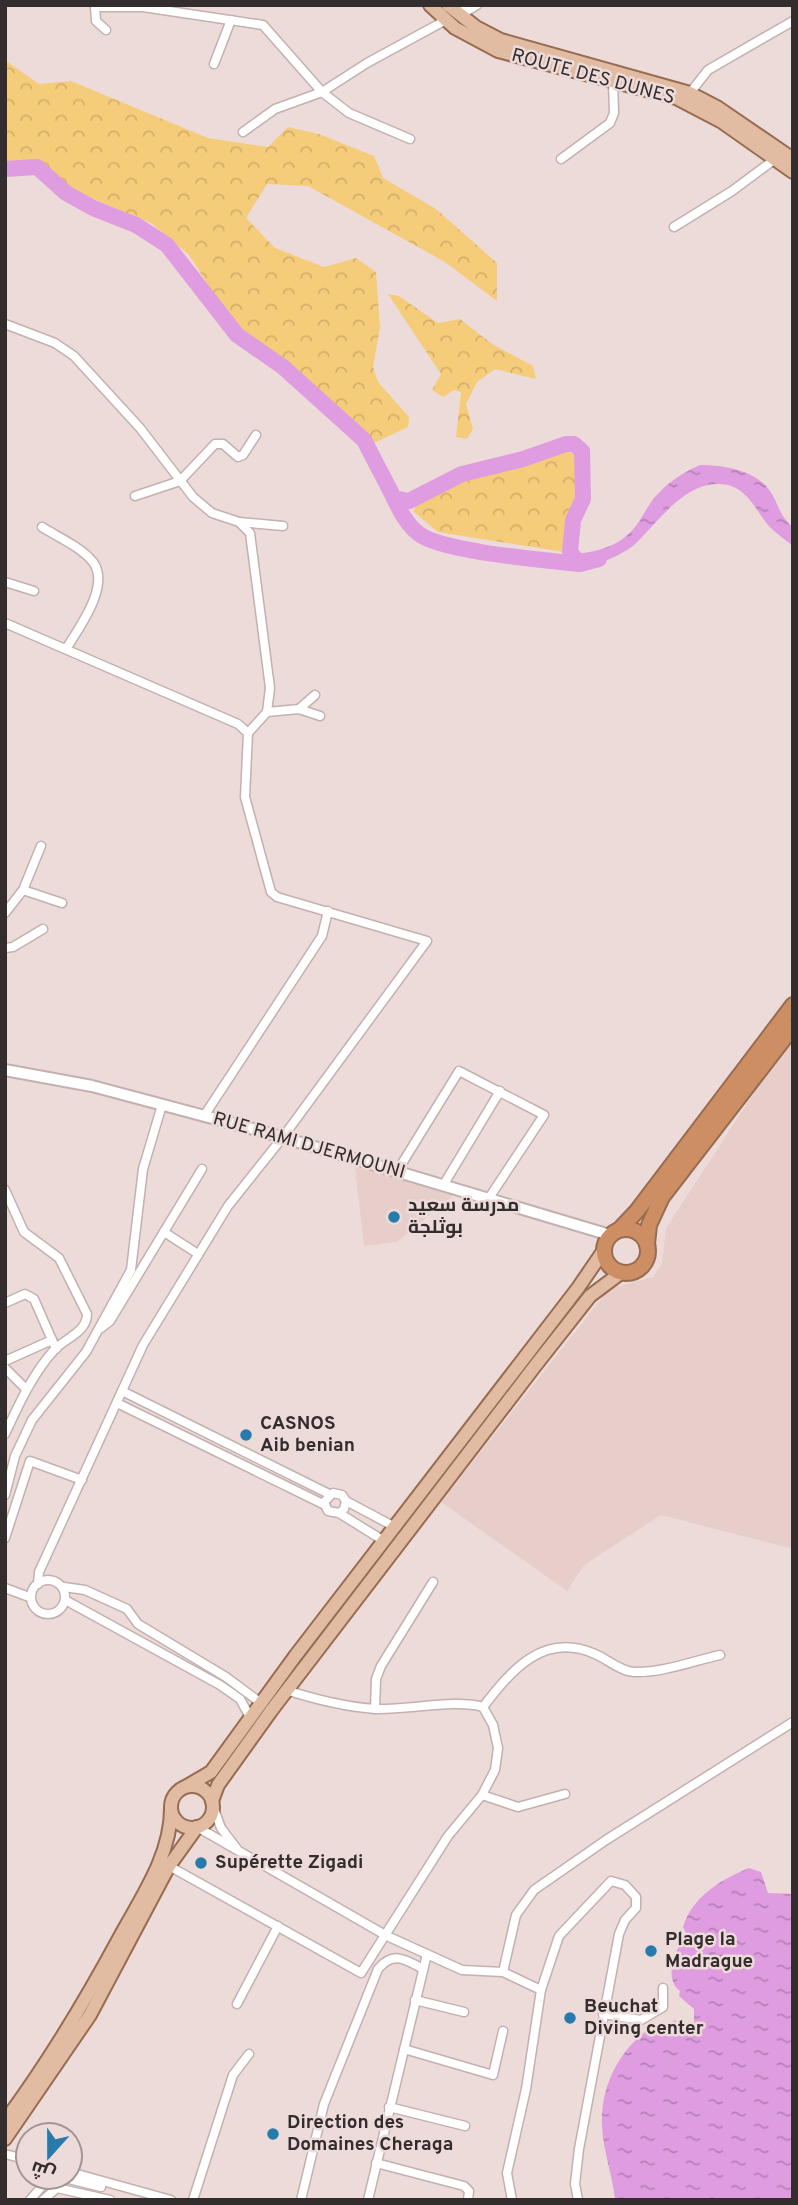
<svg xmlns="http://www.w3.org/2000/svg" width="798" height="2205" font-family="Overpass,Cairo,sans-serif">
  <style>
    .built { fill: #e7cecb }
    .forest { fill: url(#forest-crowns) }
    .water { fill: url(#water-ripples) }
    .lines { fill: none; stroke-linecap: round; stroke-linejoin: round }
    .river { stroke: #e09ce0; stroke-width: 16 }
    .street-casing { stroke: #c2b1af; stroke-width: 11 }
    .secondary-casing { stroke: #c2b1af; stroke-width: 14 }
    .primary-casing { stroke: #976c51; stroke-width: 16 }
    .highway-casing { stroke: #976c51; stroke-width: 18 }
    .street { stroke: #fff; stroke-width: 8 }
    .secondary { stroke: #fff; stroke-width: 10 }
    .primary { stroke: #e1bba2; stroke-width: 12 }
    .highway { stroke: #cd8e64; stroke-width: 14 }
    .poi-dot { fill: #267bab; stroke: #eddbda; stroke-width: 2.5 }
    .labels { text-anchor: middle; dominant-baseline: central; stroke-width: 5; stroke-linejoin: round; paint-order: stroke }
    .street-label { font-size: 19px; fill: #342d2d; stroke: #eddbda }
    .poi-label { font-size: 19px; font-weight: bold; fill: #342d2d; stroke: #eddbda; text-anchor: start }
  </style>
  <defs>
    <pattern id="forest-crowns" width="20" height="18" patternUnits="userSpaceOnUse" patternTransform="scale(1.75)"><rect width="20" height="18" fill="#f5cc7a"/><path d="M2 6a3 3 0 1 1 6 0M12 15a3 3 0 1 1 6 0" fill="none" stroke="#d3b06a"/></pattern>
    <pattern id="water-ripples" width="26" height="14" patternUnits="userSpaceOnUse" patternTransform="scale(1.75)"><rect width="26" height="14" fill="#e09ce0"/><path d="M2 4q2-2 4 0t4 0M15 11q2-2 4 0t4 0" fill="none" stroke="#b680b6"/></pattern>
  </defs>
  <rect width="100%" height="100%" fill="#eddbda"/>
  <g class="built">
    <path d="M793 1033V1549L661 1515 584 1565 567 1591 441 1502 609 1289 653 1277 662 1263 666 1228Z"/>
    <path d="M355 1167 456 1193 397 1242 364 1246Z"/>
  </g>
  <g class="forest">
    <path d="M5 60 39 84 71 81 208 138 268 147 288 127 319 134 374 156 383 178 436 209 497 263V301L445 262 308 186 267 184 246 218 275 248 324 267 356 258 376 272 380 328 373 367 378 382 409 417 408 427 374 443 291 367 240 328 219 302 189 255 151 223 5 162Z"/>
    <path d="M388 294 399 296 438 323 460 319 492 344 533 366 536 379 495 369 477 382 466 404 473 429 467 439 456 437 461 392 454 390 443 397 432 390 441 374Z"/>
    <path d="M566 449 574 455 579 499 570 521 564 552 438 532 413 511C435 473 526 461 566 449Z"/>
  </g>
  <g class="water">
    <path d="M700 465C722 465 756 470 770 491 779 504 779 516 793 527V546C785 539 775 533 768 525 757 512 749 492 731 486 689 474 660 521 634 545 625 553 596 567 585 565 579 564 577 560 573 555 590 552 611 549 625 537 639 527 644 510 655 497 668 482 682 473 700 465Z"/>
    <path d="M749 1868 761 1872 768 1893 793 1894V2200H615C613 2177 603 2151 602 2126 600 2086 620 2048 652 2027L663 2028 675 2020 678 2024 675 2030 684 2032 694 2025V2009L679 1996 680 1991C663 1979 675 1947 687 1935L683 1927C693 1896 720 1880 749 1868Z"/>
  </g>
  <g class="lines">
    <g class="river">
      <path d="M5 169 37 167 66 193 93 208 136 225 167 245 237 335 283 367 364 440 394 498 409 501 462 474 523 459 566 444H574L582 451 583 499 573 520 570 552 580 564 599 559"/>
      <path d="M394 498C400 512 407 525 419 534 443 552 546 560 580 564"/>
    </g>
    <defs>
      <g id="street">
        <path d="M95 5 96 21 106 30"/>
        <path d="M460 5 467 11 477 5"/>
        <path d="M95 7H143L263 25 322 92 349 113 410 139"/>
        <path d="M214 64 231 20"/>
        <path d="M690 93 708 70 793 21"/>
        <path d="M243 132 275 109 322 92 367 63 446 20"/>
        <path d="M561 159 610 123 614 113 613 82"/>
        <path d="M674 227 732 191 775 159"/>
        <path d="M5 324 55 343 74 356 140 428 193 497 212 513 239 522 250 533 270 688 267 712 248 733"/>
        <path d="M135 496 180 481 215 444H223L238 457 243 455 256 435"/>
        <path d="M239 522 283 526"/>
        <path d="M42 527C58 537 81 547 93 562 111 586 78 629 66 649"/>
        <path d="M5 582 34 591"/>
        <path d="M5 623 238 724 248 733 245 797 271 892 277 897 427 941 283 1137 228 1206 143 1345 39 1572 38 1584"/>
        <path d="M299 709 315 695"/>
        <path d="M267 712 299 709 320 716"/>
        <path d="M23 890 62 903"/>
        <path d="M5 913 23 890 41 846"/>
        <path d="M5 948 13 947 43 929"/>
        <path d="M204 1116 322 936 328 911"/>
        <path d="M398 1170 459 1071 544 1115 489 1198"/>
        <path d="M444 1184 500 1091"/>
        <path d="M5 1190 24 1232 59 1258 87 1314C87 1332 66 1338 55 1349 33 1373 19 1404 5 1434"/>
        <path d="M164 1232 198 1254"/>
        <path d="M5 1303 25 1294 34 1299 56 1349"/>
        <path d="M101 1328 110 1321 202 1169"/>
        <path d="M5 1361 52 1340"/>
        <path d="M5 1368 26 1389"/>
        <path d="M122 1391 329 1494"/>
        <path d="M117 1403 325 1505"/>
        <path d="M5 1495 15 1456 32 1420 86 1352 131 1270 143 1169 162 1105"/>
        <path d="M346 1501 395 1527"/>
        <path d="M339 1513 344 1509 346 1501 342 1495 333 1493 324 1502 328 1511 339 1513 384 1541"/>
        <path d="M5 1538 30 1461 82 1480"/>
        <circle cx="48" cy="1597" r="17"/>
        <path d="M64 1587 85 1590 127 1609 138 1624 226 1677 261 1703"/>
        <path d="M5 1588 29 1597"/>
        <path d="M67 1601 220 1685 240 1699 250 1717"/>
        <path d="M483 1707C511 1671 543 1631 595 1654 607 1659 620 1671 634 1672 662 1673 693 1661 720 1655"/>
        <path d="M375 1709 376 1679 381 1666 433 1582"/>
        <path d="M482 1795 518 1807 565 1794"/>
        <path d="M213 1806 221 1828 237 1849"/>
        <path d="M197 1827 387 1936 462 1970 503 1972 541 1990 526 2089 507 2173 512 2200"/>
        <path d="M169 1866 361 1973 448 1836 482 1795 495 1770 498 1748 493 1725 483 1707C456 1699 408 1710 376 1709 347 1707 314 1699 286 1690"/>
        <path d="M503 1972 516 1915 534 1890 606 1840 793 1722"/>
        <path d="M541 1990 559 1936 611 1881 625 1885 636 1897V1908L625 1920 619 1934 579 2149 575 2184 578 2200"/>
        <path d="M415 2000 464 2012"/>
        <path d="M237 2004 278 1926"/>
        <path d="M603 2014 641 2020 663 2007V1988"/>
        <path d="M404 2049 493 2075 503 2031"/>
        <path d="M389 2107 465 2126"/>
        <path d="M5 2154 28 2160"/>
        <path d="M376 2163 464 2186 469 2191 468 2200"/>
        <path d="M70 2172 171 2200"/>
        <path d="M61 2177 101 2187"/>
        <path d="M30 2200 50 2177"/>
        <path d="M43 2200 57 2188 110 2200"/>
        <path d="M193 2200 233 2075 249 2054"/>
        <path d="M301 2200 324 2104 378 1969C393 1951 405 1959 423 1969"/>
        <path d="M368 2200 427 1954"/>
      </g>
      <path id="secondary" d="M5 1070 92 1086 261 1131 610 1235"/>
      <g id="primary">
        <path d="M430 5 455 28 498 51 676 98 722 122 793 172"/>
        <path d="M448 5 476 27 501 40 690 93 717 107 793 159"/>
        <path d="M187 1786 211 1772 296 1655 578 1288 604 1250"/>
        <circle cx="192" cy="1807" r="21"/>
        <path d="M212 1801 218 1785 271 1711 535 1366 590 1296 622 1272"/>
        <path d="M5 2121C49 2062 87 1998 122 1933 143 1895 171 1854 171 1809"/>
        <path d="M5 2139 90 2015 169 1866 197 1827"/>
      </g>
      <g id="highway">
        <path d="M620 1229 637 1211 793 1005"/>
        <circle cx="626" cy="1251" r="22"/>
        <path d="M647 1244 649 1225 662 1197 793 1027"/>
      </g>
    </defs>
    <use href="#street" class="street-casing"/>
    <use href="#secondary" class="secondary-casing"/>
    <use href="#primary" class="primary-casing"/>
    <use href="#highway" class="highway-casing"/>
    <use href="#street" class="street"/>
    <use href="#secondary" class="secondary"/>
    <use href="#primary" class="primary"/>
    <use href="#highway" class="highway"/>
  </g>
  <g class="poi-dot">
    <circle cx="394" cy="1217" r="7"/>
    <circle cx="246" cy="1435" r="7"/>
    <circle cx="201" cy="1863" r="7"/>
    <circle cx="651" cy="1951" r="7"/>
    <circle cx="570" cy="2018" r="7"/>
    <circle cx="273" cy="2134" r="7"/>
  </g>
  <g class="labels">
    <g class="street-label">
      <text transform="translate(593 77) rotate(15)">ROUTE DES DUNES</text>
      <text transform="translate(309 1146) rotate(16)">RUE RAMI DJERMOUNI</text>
    </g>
    <g class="poi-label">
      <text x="408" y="1206">مدرسة سعيد<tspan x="408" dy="22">بوثلجة</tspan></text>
      <text x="260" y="1424">CASNOS<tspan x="260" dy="22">Aib benian</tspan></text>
      <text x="215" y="1863">Supérette Zigadi</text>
      <text x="665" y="1940">Plage la<tspan x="665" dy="22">Madrague</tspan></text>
      <text x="584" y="2007">Beuchat<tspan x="584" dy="22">Diving center</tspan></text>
      <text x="287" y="2123">Direction des<tspan x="287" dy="22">Domaines Cheraga</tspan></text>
    </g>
  </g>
  <rect width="798" height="2205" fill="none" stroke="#342d2d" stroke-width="14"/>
  <g transform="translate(49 2156) rotate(201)"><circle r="33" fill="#eddbda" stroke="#a39595" stroke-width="2"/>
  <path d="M0-5L12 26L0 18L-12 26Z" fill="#267bab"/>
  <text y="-10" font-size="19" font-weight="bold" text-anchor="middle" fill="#342d2d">ش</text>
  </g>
</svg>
